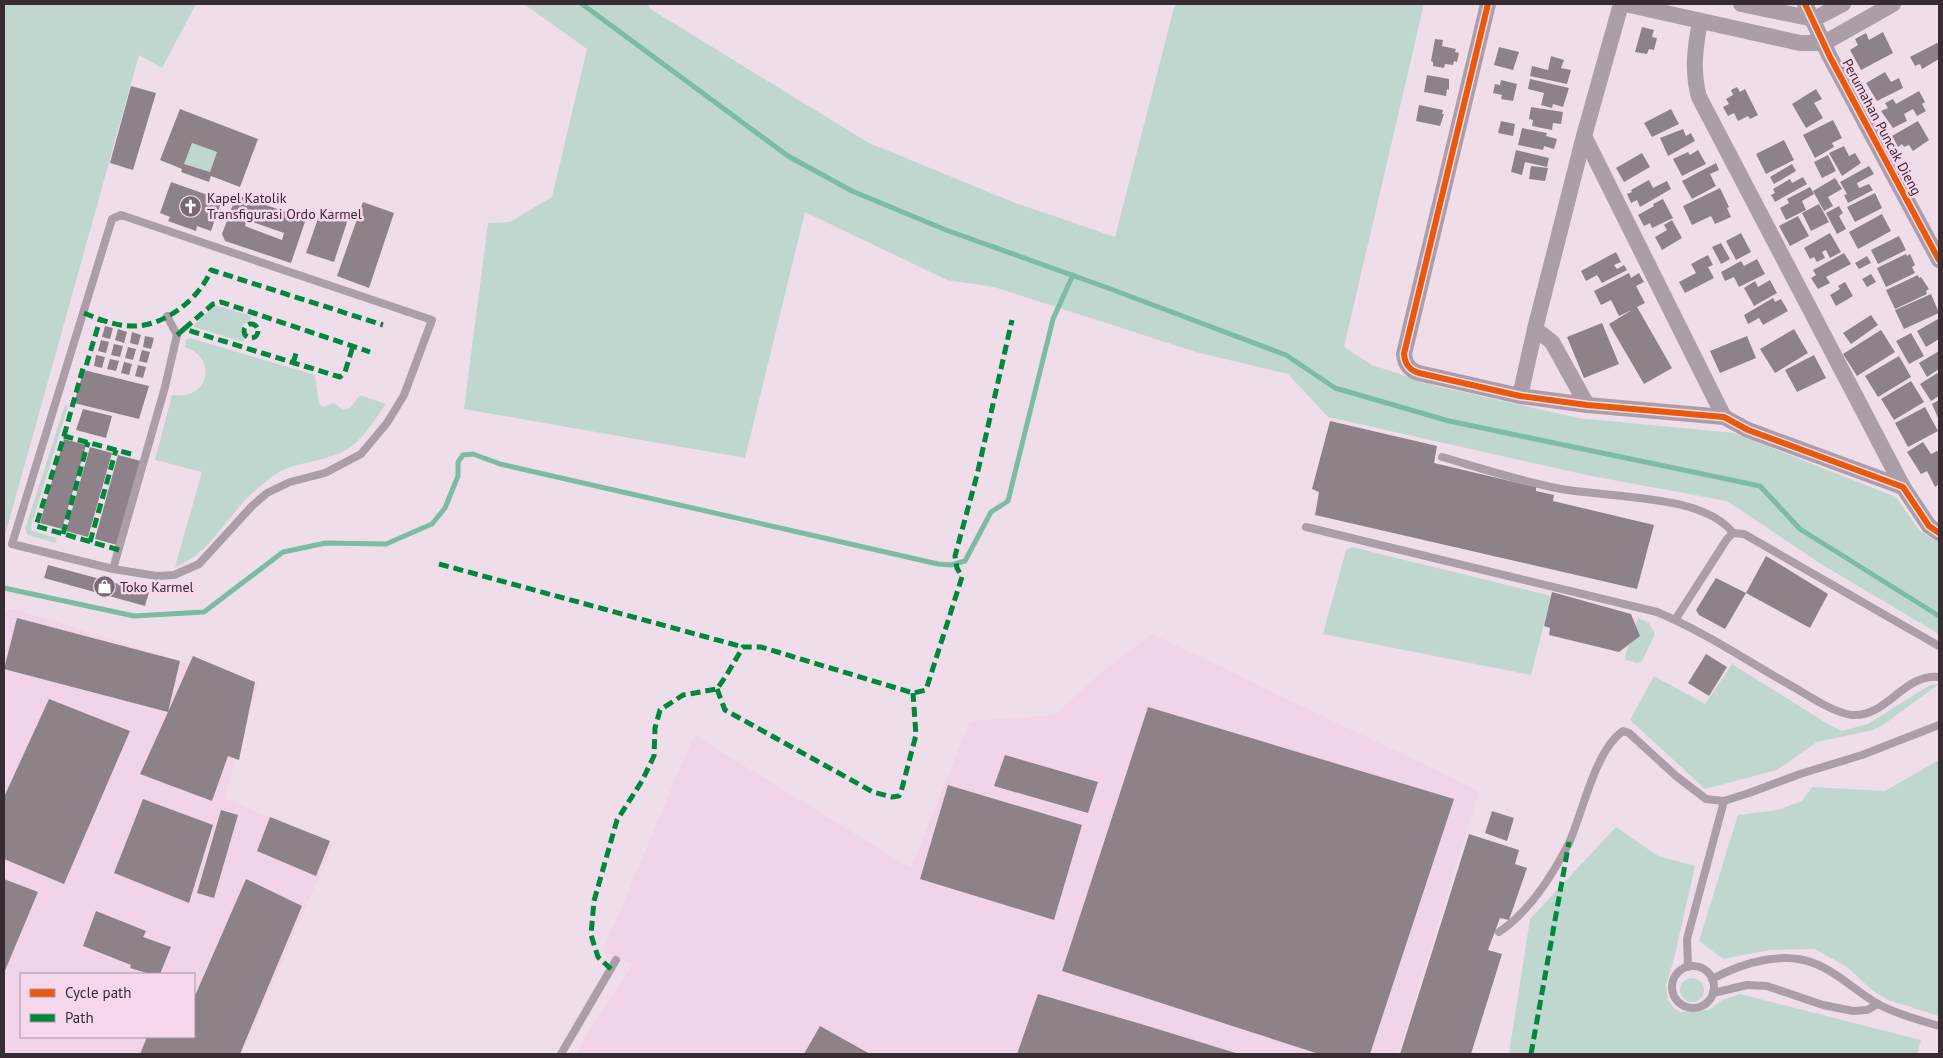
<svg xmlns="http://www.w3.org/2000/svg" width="1943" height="1058" font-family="'PT Sans',sans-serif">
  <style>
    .built { fill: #f1d4e7; fill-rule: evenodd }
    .green { fill: #c0d7cf }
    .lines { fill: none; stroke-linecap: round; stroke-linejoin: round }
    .stream { stroke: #7cbca4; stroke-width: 5 }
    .building { fill: #8e828a; fill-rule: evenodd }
    .lane { stroke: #ac9ea8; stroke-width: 8 }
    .street { stroke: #ac9ea8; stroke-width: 16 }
    .quiet { stroke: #00873e; stroke-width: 5; stroke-dasharray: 10 5; stroke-linecap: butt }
    .cycleway-casing { stroke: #f6d7ec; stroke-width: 9 }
    .cycleway { stroke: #e8590c; stroke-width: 6 }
    .labels { text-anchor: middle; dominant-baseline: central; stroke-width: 5; stroke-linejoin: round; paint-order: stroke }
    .street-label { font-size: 14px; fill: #382c34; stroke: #f6d7ec }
    .poi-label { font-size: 14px; fill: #382c34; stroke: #f6d7ec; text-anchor: start }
  </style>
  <rect width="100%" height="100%" fill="#efdee9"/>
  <g class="built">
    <path d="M4 610H18L180 661 258 684 224 798 333 844 242 1054H4ZM21 974H194V1037H21Z"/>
    <path d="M1152 634 1479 791 1398 1054H575L632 964 603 951 694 735 911 868 970 721 1054 715 1103 671Z"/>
  </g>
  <g class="green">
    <path d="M4 4H196L162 68 139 55 4 539Z"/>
    <path d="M524 4H647L652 10 869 143 1013 202 1115 237 1175 4H1424L1344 347 1372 365 1440 387 1578 418 1734 433 1896 497 1919 530 1934 540 1939 541V634L1821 564 1727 501 1591 476 1328 417 1288 374 1196 352 994 287 947 280 805 212 745 458 464 409 488 223 510 222 552 197 587 49Z"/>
    <path d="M192 143 217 152 210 172 184 164Z"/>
    <path d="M215 305 251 316 250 322C240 323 238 332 245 338L243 342 194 327V325Z"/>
    <path d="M190 338 315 375 319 403 323 407 333 403 343 409 350 408 360 395 386 404C376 418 366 434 353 445 335 460 309 460 288 468 277 472 266 481 257 489 228 513 211 554 175 567L202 472 155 460 172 395C207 402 220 359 185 347L186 340Z"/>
    <path d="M65 405 68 406 31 527 32 531 57 538 55 543 28 535 25 529Z"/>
    <path d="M1352 547 1551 596 1531 675 1323 634 1346 550Z"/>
    <path d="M1638 618 1649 623 1655 634 1642 661 1638 663 1626 660 1625 656Z"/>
    <path d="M1732 664 1828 724 1842 731 1868 724 1930 685 1939 684 1883 725 1873 730 1817 742 1777 770 1705 789 1630 720 1654 676 1705 704Z"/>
    <path d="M1939 760V1016L1888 1000 1872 990 1847 967 1815 949 1770 950 1723 959 1699 941 1738 815 1778 810 1802 801 1812 787 1885 791Z"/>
    <path d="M1616 827 1658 856 1695 866 1674 959 1666 985 1668 1000 1674 1008 1681 1012 1709 1010 1722 1000 1740 994 1921 1040 1917 1054H1509L1530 919Z"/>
    <circle cx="1692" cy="990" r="12"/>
  </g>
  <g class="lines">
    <g class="stream">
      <path d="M582 4 788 156 852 191 946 230 1108 288 1286 355 1335 388 1449 421 1760 486 1800 529 1939 616"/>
      <path d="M4 588 134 616 204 612 283 552 326 543 386 544 432 524 445 508 458 476V462L463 455 473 454 500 464 938 564 951 565 965 561 991 512 1008 501 1053 319 1073 275"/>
    </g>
  </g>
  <g class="building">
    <path d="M1642 27 1654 30 1652 37 1657 38 1654 50 1649 49 1647 54 1635 52Z"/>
    <path d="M1883 32 1893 53 1861 70 1850 50 1858 45 1855 39 1866 33 1869 40Z"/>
    <path d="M1435 39 1443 40 1442 46 1456 49 1455 52 1459 53 1457 62 1454 61 1453 65 1445 64 1444 68 1433 66V62L1431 61Z"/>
    <path d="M1939 42V59L1922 69 1920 64 1915 66 1910 57Z"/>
    <path d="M1499 47 1519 52 1513 70 1494 65Z"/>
    <path d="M1551 56 1564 60 1561 68 1571 70 1567 84 1530 76 1532 66 1548 70Z"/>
    <path d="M1885 72 1891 82 1899 78 1903 88 1877 101 1866 83Z"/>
    <path d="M1427 75 1449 79V90L1447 89 1446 96 1424 92Z"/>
    <path d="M1530 79 1569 88 1563 107 1553 104 1552 108 1541 105 1544 93 1528 89Z"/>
    <path d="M1501 80 1517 84 1513 101 1501 99 1502 95 1493 93 1495 84 1500 85Z"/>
    <path d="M131 86 156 93 133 170 110 163Z"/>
    <path d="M1737 87 1740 92 1745 89 1758 115 1750 119 1748 116 1738 121 1734 113 1728 116 1723 107 1729 104 1726 99 1733 95 1731 90Z"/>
    <path d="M1816 89 1822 99 1814 103 1823 118 1806 128 1792 104Z"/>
    <path d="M1919 91 1925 102 1922 104 1926 111 1917 116 1913 109 1904 114 1907 121 1893 128 1881 111 1888 108 1885 103 1893 99 1896 104Z"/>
    <path d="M1419 105 1443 110 1442 114H1444L1440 126 1416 121Z"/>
    <path d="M1531 107 1563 112 1561 124 1553 123 1552 130 1532 126 1533 120 1529 119Z"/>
    <path d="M180 109 258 139 240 187 211 176 209 182 181 172 182 169 160 160ZM192 143 217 152 210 172 184 164Z"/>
    <path d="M1671 109 1679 124 1652 137 1644 123Z"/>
    <path d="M1833 120 1842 138 1832 143 1834 147 1815 158 1803 135Z"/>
    <path d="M1501 121 1515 124 1513 136 1498 133Z"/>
    <path d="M1918 121 1929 140 1913 151 1909 145 1904 147 1902 144 1898 147 1892 136Z"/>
    <path d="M1522 128 1547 133 1546 136 1557 139 1554 149 1544 146 1543 150 1518 145Z"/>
    <path d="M1683 129 1686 136 1691 133 1695 141 1668 156 1660 138Z"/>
    <path d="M1784 140 1794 160 1766 174 1756 154Z"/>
    <path d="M1844 146 1849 156 1855 153 1861 163 1842 176 1829 153Z"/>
    <path d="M1516 150 1549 158 1547 167 1525 162 1522 175 1511 172Z"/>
    <path d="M1698 150 1706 164 1682 176 1673 159 1688 152 1690 155Z"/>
    <path d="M1642 153 1650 167 1624 182 1616 168Z"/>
    <path d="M1828 155 1836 171 1822 178 1814 162Z"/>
    <path d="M1716 163 1719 170 1710 174 1716 186 1692 199 1682 181Z"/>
    <path d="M1792 164 1796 171 1774 184 1770 177Z"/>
    <path d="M1531 166 1548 168 1545 181 1529 179Z"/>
    <path d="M1869 166 1874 174 1857 183 1859 188 1869 184 1873 190 1848 203 1844 195 1847 194 1840 182Z"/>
    <path d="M1803 177 1807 184 1775 202 1771 195 1775 193 1773 189 1790 179 1792 183Z"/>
    <path d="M1835 178 1842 189 1828 197 1833 206 1824 211 1813 191Z"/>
    <path d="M1649 180 1653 188 1667 181 1671 189 1640 207 1637 200 1631 203 1627 194 1632 192 1631 190Z"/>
    <path d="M171 182 222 200 211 231 197 226 196 231 168 221 170 217 160 213Z"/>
    <path d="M1810 187 1814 194 1802 201 1806 210 1786 220 1780 208 1789 203 1787 199Z"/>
    <path d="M1720 188 1729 207 1727 208 1731 217 1715 224 1711 216 1692 225 1683 206Z"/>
    <path d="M1875 193 1882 208 1855 222 1847 207Z"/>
    <path d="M243 197 306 219 291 263 225 241 222 234 235 199ZM247 220 284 233 282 240 245 226Z"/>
    <path d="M1663 199 1673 218 1652 228 1650 223 1644 226 1638 215 1654 206 1653 204Z"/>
    <path d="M363 202 394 213 369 288 337 276Z"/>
    <path d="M1819 204 1829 222 1811 231 1802 213Z"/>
    <path d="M1839 206 1843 213 1839 216 1846 229 1837 234 1826 213Z"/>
    <path d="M322 207 349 216 334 262 306 253Z"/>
    <path d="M1882 214 1891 231 1858 249 1849 232Z"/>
    <path d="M1798 216 1809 236 1790 246 1779 226Z"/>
    <path d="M1672 220 1682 238 1662 250 1655 237 1667 230 1664 225Z"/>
    <path d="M1741 233 1751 252 1736 260 1726 241Z"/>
    <path d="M1830 233 1841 252 1830 258 1826 250 1822 252 1825 258 1817 262 1814 257 1810 259 1804 248Z"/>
    <path d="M1899 236 1906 250 1878 264 1871 250Z"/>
    <path d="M1721 243 1730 259 1721 264 1712 247Z"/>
    <path d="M1616 252 1621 262 1614 265 1617 269 1624 265 1627 270 1602 283 1597 275 1586 281 1581 271Z"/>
    <path d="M1844 253 1851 264 1826 277 1830 283 1818 289 1811 278 1816 275 1813 270Z"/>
    <path d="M1906 254 1907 256 1910 254 1915 265 1912 267 1915 273 1886 287 1877 268Z"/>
    <path d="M1708 255 1713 265 1708 267 1714 278 1685 293 1679 282 1696 273 1691 264Z"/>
    <path d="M1867 256 1871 263 1859 269 1855 263Z"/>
    <path d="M1757 259 1765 274 1739 287 1734 277 1725 281 1721 272 1741 261 1744 266Z"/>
    <path d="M1629 273 1631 278 1639 273 1644 282 1636 286 1645 303 1637 307 1672 368 1644 384 1609 324 1632 310 1619 316 1611 300 1601 305 1594 291Z"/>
    <path d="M1871 274 1876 282 1867 287 1862 279Z"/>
    <path d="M1918 275 1919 278 1921 277 1929 289 1926 291 1927 294 1895 309 1886 290Z"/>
    <path d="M1770 280 1777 293 1754 306 1744 288 1755 281 1758 287Z"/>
    <path d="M1845 282 1853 296 1836 306 1830 295 1840 289 1838 286Z"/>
    <path d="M1931 294 1939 313 1904 329 1895 310Z"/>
    <path d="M1773 298 1775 302 1781 299 1788 311 1763 325 1759 318 1748 324 1744 315Z"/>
    <path d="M1871 315 1878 325 1851 344 1843 333Z"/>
    <path d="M1938 319 1939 339 1926 347 1917 331Z"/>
    <path d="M1602 323 1619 364 1584 378 1567 337Z"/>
    <path d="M105 326 113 328 110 339 102 337Z"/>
    <path d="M118 329 127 332 124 343 115 340Z"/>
    <path d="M1794 329 1808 353 1775 373 1760 349Z"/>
    <path d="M1881 330 1895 352 1857 376 1843 354Z"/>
    <path d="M132 332 141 335 138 345 130 343Z"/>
    <path d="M1911 333 1924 356 1909 364 1896 341Z"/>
    <path d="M145 336 154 338 151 349 143 347Z"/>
    <path d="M1747 336 1756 358 1720 373 1710 351Z"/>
    <path d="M101 340 109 342 106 353 98 351Z"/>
    <path d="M114 344 123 346 120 357 111 355Z"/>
    <path d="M128 347 136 349 133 360 125 358Z"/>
    <path d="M142 350 150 352 147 363 139 361Z"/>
    <path d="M1939 351V369L1927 377 1919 363Z"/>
    <path d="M96 355 105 357 102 368 94 366Z"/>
    <path d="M1814 355 1826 378 1797 392 1785 370Z"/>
    <path d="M1899 356 1911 377 1878 397 1865 376Z"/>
    <path d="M110 359 119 361 116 371 107 369Z"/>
    <path d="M124 362 132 364 129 375 121 373Z"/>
    <path d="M138 365 146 367 143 378 135 376Z"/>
    <path d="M84 370 149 386 139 419 74 403Z"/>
    <path d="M1939 372V396L1931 401 1920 384Z"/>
    <path d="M1911 381 1924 402 1894 420 1881 399Z"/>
    <path d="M1939 400V420L1932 404Z"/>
    <path d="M1925 407 1938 431 1908 447 1895 423Z"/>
    <path d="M83 409 112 416 106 438 76 430Z"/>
    <path d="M1330 421 1437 446 1434 463 1536 487V491L1554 495 1553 501 1654 525 1637 589 1315 515 1319 492 1312 489Z"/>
    <path d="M64 439 86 445 62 529 40 523Z"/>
    <path d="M1923 442 1931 454 1939 450V484L1935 487 1927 471 1921 474 1907 452Z"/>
    <path d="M90 447 112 453 88 537 66 531Z"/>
    <path d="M118 455 141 461 117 545 95 539Z"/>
    <path d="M1766 556 1828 594 1810 628 1746 593Z"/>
    <path d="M48 565 149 592 145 606 44 578Z"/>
    <path d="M1716 578 1746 593 1725 629 1699 615 1696 610Z"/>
    <path d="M1552 592 1631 614 1640 636 1619 652 1549 635 1550 628 1544 626Z"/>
    <path d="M17 618 180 661 168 712 193 656 255 682 239 760 228 756 212 801 140 774 168 712 4 669Z"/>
    <path d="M1706 654 1727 667 1709 696 1688 683Z"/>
    <path d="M49 699 130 731 64 884 4 859V797Z"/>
    <path d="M1148 707 1454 799 1370 1054H1319L1062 971Z"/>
    <path d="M1005 755 1098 782 1088 813 994 786Z"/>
    <path d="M948 785 1082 825 1054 920 920 879Z"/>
    <path d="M143 799 213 825 189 903 114 873Z"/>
    <path d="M221 810 238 815 214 898 197 893Z"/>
    <path d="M1492 811 1514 818 1507 841 1485 833Z"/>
    <path d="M270 817 330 841 316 876 257 851Z"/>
    <path d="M1469 834 1519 850 1515 864 1527 868 1509 920 1500 918 1488 950 1502 954 1471 1054H1400Z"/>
    <path d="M4 879 38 892 4 973Z"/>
    <path d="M246 879 302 906 240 1054H140L147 1037H194V998Z"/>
    <path d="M96 911 146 931 143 937 171 947 160 974H150L130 968 131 965 83 946Z"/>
    <path d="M1038 994 1141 1024 1239 1054H1017Z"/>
    <path d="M820 1026 870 1054H804Z"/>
  </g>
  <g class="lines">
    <g class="lane">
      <path d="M121 215 432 320 404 395 387 423 361 454 325 473 290 482 267 493 252 506 199 564 174 575 157 576 113 569 12 544 112 219Z"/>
      <path d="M1442 457C1480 468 1517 480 1556 488 1604 498 1703 493 1733 533"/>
      <path d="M1306 527 1657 612C1707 633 1750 663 1797 689 1812 698 1835 713 1852 715 1888 717 1902 674 1939 677"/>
      <path d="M113 569 165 387 177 335 167 316"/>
      <path d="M1675 620 1727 539 1733 533 1744 534 1939 646"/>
      <path d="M1499 932C1528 913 1553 874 1569 843 1583 812 1595 750 1623 731L1629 733 1676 776 1706 799 1724 801 1749 793 1800 774 1862 755 1939 725"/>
      <circle cx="1693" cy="987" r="21"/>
      <path d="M1688 967 1687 939 1724 801"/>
      <path d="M1712 979C1742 963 1783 950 1816 964 1839 973 1856 992 1878 1004 1896 1014 1919 1020 1939 1026"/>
      <path d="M1713 993 1747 985 1767 986 1823 1005 1853 1011 1867 1010 1878 1004"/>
      <path d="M561 1054 616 960"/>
    </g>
    <g class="street">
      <path d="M1488 4 1404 354C1405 364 1409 370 1419 373L1520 396 1587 405 1724 417 1748 430 1903 487 1929 526 1939 533"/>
      <path d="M1625 4 1800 43H1824L1893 4"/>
      <path d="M1741 4 1814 19 1843 4"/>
      <path d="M1805 4 1830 57 1939 260"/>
      <path d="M1700 22C1695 47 1692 72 1699 97L1903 487"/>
      <path d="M1584 136 1724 417"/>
      <path d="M1535 329 1552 342 1587 405"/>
      <path d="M1520 396 1535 329 1584 136 1621 4"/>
    </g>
    <g class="quiet">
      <path d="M84 313C101 320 118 327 137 326 167 324 200 298 211 270L383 325"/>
      <circle cx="251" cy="331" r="7"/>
      <path d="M184 329 213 304 221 302 370 352"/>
      <path d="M177 335 184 329 340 377 345 372 353 346"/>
      <path d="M293 363 297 350"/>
      <path d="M64 436 83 368 86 366 100 320"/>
      <path d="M63 534 88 442"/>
      <path d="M90 542 116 450"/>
      <path d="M119 550 36 526 64 436 131 454"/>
      <path d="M439 564 743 647"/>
      <path d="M717 689 725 710 873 792 892 797 899 796 901 792 916 735 913 693"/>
      <path d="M611 969 598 957 591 935 594 901 617 820 642 781 654 756 655 728 660 710 683 695 717 689 726 676 743 647H761L913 693 926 690 962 577 957 568 955 556 977 475 1012 320"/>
      <path d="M1531 1054 1569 842"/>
    </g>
    <defs>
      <g id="cycleway">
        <path d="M1488 4 1404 354C1405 364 1409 370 1419 373L1520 396 1587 405 1724 417 1748 430 1903 487 1929 526 1939 533"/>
        <path d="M1805 4 1830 57 1939 260"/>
      </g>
    </defs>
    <use href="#cycleway" class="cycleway-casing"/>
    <use href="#cycleway" class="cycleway"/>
  </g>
  <defs>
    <symbol id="church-disc" viewBox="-11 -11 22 22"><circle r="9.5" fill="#786a73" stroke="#f6d7ec"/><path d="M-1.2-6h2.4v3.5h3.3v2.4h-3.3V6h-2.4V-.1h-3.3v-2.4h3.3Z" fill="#fff"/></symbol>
    <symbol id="shop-disc" viewBox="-11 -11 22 22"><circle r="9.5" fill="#786a73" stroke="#f6d7ec"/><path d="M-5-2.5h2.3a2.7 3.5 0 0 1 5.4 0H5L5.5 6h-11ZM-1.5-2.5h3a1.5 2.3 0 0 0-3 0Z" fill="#fff"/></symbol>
  </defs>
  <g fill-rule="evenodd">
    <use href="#church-disc" x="178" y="194" width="25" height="25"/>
    <use href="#shop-disc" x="92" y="574" width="25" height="25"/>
  </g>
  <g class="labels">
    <g class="street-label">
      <text transform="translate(1882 127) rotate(62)">Perumahan Puncak Dieng</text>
    </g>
    <g class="poi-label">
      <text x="207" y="198">Kapel Katolik<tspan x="207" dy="16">Transfigurasi Ordo Karmel</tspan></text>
      <text x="120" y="587">Toko Karmel</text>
    </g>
  </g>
  <rect width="1943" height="1058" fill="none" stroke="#382c34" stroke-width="10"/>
  <rect x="20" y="973" width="175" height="65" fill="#f6d7ec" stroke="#aa93a2"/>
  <rect x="30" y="989" width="25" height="8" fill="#e8590c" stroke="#aa93a2"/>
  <text x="65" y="998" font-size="15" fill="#382c34">Cycle path</text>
  <rect x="30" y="1014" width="25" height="8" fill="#00873e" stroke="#aa93a2"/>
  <text x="65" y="1023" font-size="15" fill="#382c34">Path</text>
</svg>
